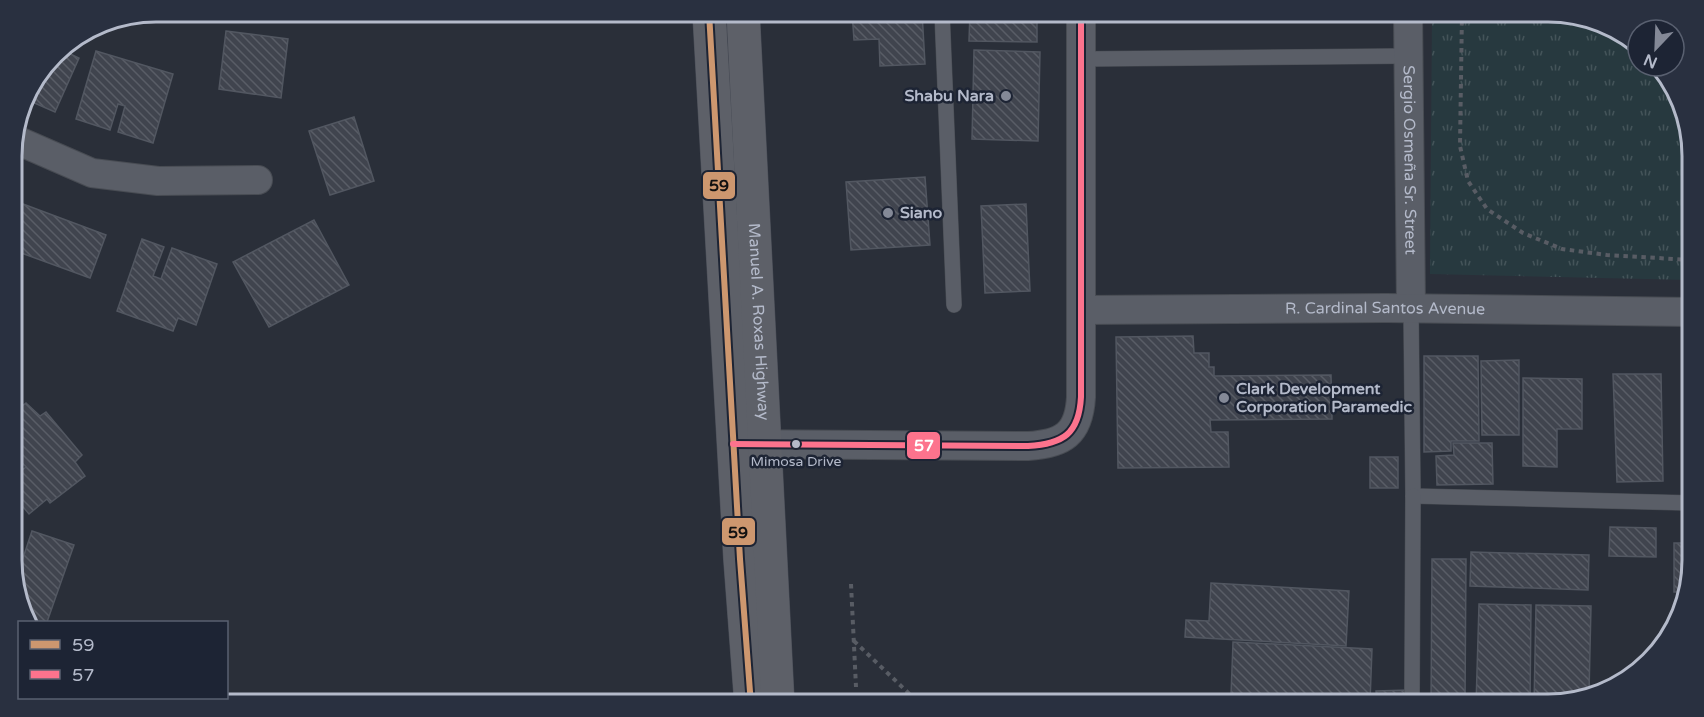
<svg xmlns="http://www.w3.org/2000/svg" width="1704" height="717" font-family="'Varela Round',sans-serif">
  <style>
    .grass { fill: url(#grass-tufts) }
    .building { fill: url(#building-back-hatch); stroke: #525761; stroke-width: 1.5 }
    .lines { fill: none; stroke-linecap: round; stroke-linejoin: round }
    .lane-casing { stroke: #484c53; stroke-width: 16 }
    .street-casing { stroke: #484c53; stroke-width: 30 }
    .primary-casing { stroke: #484c56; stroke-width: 34 }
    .path { stroke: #585c64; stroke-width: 4; stroke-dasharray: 4.5 4.5; stroke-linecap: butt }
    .lane { stroke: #5a5e67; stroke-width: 15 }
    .street { stroke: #5a5e67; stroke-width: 28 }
    .primary { stroke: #5d6068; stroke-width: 33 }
    .bus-1-casing { stroke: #1d2434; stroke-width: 10 }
    .bus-2-casing { stroke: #1d2434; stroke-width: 10 }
    .bus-1 { stroke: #cd976f; stroke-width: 6 }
    .bus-2 { stroke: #fc738d; stroke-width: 6 }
    .poi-dot { fill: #848997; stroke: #1d2434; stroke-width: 2 }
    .bus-dot { fill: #b4baca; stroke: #1d2434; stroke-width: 2 }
    .labels { text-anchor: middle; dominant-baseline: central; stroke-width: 5; stroke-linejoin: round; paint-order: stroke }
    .bus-label { font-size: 14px; fill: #b4baca; stroke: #1d2434 }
    .poi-label { font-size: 16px; font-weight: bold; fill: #b4baca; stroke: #1d2434; text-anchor: start }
    .street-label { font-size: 16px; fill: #b4baca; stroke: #1d2434 }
    .rim { fill: none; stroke: #b4baca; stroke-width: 3 }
    .line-badge { stroke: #1d2434; stroke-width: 2 }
    .badge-label { font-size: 16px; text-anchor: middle; font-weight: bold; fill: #fff }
    .pale-badge-label { font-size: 16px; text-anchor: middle; font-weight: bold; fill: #111 }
  </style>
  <defs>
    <pattern id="grass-tufts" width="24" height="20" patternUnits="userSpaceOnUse" patternTransform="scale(1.5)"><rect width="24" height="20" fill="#27393f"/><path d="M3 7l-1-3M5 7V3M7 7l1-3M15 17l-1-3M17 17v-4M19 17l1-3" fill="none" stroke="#445459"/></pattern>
    <pattern id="building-back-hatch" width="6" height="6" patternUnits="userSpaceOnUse" patternTransform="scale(1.5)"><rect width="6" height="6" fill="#40444e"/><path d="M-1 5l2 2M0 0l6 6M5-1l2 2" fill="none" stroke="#595d66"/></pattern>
  </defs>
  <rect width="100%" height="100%" fill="#2a2f39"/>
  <path class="grass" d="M1432 12H1547L1602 23 1638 50V66L1662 68 1691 138V280L1430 274Z"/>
  <g class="building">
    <path d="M852 12H922L925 64 880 66 879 39 854 40Z"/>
    <path d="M970 12H1037V42L969 41Z"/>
    <path d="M226 31 288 39 281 98 219 89Z"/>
    <path d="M60 49 79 58 55 112 25 99Z"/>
    <path d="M974 50 1040 52 1038 141 972 139Z"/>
    <path d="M96 51 173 74 153 143 118 132 125 106 118 104 110 130 76 119Z"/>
    <path d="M354 117 374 181 330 195 309 131Z"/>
    <path d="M925 177 930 245 851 250 846 182Z"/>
    <path d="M23 204 106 235 90 278 13 250V232Z"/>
    <path d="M1026 204 1030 291 985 293 981 206Z"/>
    <path d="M314 220 349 285 269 327 233 262Z"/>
    <path d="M142 239 164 247 153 276 161 279 172 248 217 264 196 325 178 318 173 331 117 311Z"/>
    <path d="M1193 336 1194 353H1209V367H1214V376L1331 375 1332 419 1210 420 1211 432H1228L1229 467 1118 468 1116 337Z"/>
    <path d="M1424 356H1478L1479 441H1451V451L1424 452Z"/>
    <path d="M1519 360V435H1482L1481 361Z"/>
    <path d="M1613 374H1661L1663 481 1617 482Z"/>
    <path d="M1523 378 1582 379V429H1557V467L1523 466Z"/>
    <path d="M26 403 40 416 46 412 82 455 75 462 85 476 50 503 47 499 29 514 13 495V477L26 467 22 463 13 470V413Z"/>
    <path d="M1453 443H1492L1493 484 1437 485 1436 456 1454 455Z"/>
    <rect x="1370" y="457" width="28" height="31"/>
    <path d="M1610 527 1656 528V557L1609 556Z"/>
    <path d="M32 531 74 545 47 622 30 620 15 582Z"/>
    <path d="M1674 543H1692V560L1686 592H1674Z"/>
    <path d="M1471 552 1589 555 1588 590 1470 586Z"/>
    <path d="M1432 559H1466L1465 705H1431Z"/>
    <path d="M1211 583 1349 591 1346 646 1185 637 1186 620 1209 621Z"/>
    <path d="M1479 604 1531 605 1530 705H1476Z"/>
    <path d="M1536 605 1591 606 1589 693 1556 705H1534Z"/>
    <path d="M1233 642 1372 649 1370 702 1231 695Z"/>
    <path d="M1408 690V705H1377L1376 691Z"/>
  </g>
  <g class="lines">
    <defs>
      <g id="lane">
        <path d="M942 12 954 305"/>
        <path d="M1081 59 1407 56"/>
        <path d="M1411 308 1413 496 1692 503"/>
        <path d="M1412 698 1413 496"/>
      </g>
      <g id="street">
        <path id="s1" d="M1408 12 1411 308"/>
        <path d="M14 139 92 173 158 181 258 180"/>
        <path id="s2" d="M1081 310 1386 308 1691 312"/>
        <path d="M743 444 1028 446C1063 444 1079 434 1081 397V12"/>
      </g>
      <g id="primary">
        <path d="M709 12 740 559 751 705"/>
        <path id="s3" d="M743 12 778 705"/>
      </g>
    </defs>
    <use href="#lane" class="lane-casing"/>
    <use href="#street" class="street-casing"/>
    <use href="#primary" class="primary-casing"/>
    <g class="path">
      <path d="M1462 12 1460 146 1468 181 1487 209 1523 233 1562 249 1607 255 1691 260"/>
      <path d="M851 584 856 687"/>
      <path d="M854 641 921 705"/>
    </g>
    <use href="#lane" class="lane"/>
    <use href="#street" class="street"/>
    <use href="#primary" class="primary"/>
    <defs>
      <path id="bus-1" d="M709 12 740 559 751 705"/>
      <path id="bus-2" d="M733 444 1028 446C1063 444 1079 434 1081 397V12"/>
    </defs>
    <use href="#bus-1" class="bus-1-casing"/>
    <use href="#bus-2" class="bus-2-casing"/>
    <use href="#bus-1" class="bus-1"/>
    <use href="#bus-2" class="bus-2"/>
  </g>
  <g class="poi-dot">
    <circle cx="1006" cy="96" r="6"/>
    <circle cx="888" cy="213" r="6"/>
    <circle cx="1224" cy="398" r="6"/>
  </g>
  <circle class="bus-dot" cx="796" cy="444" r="5"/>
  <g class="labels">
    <g class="bus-label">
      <text x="796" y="461">Mimosa Drive</text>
    </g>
    <g class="poi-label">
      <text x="994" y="96" text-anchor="end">Shabu Nara</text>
      <text x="900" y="213">Siano</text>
      <text x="1236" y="389">Clark Development<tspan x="1236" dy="18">Corporation Paramedic</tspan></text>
    </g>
    <g class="street-label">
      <text stroke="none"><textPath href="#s1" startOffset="148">Sergio Osmeña Sr. Street</textPath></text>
      <text stroke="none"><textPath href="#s2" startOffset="304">R. Cardinal Santos Avenue</textPath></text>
      <text stroke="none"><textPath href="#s3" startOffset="310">Manuel A. Roxas Highway</textPath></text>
    </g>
  </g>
  <path d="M0 0H1704V717H0ZM156 22H1548A134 134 0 0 1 1682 156V560A134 134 0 0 1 1548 694H156A134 134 0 0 1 22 560V156A134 134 0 0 1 156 22Z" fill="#293040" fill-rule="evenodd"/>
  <path class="rim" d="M156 22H1548A134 134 0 0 1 1682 156V560A134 134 0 0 1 1548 694H156A134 134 0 0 1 22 560V156A134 134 0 0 1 156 22Z"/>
  <g class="line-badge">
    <rect x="702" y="171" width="34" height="29" rx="6" fill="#cd976f"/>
    <rect x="906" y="431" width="35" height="29" rx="6" fill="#fc738d"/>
    <rect x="721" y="517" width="35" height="29" rx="6" fill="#cd976f"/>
  </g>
  <g class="badge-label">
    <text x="924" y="451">57</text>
  </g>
  <g class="pale-badge-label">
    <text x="719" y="191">59</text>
    <text x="738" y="538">59</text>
  </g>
  <rect x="18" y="621" width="210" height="78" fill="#1d2434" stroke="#596070" stroke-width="1.5"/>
  <rect x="30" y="640" width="30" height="9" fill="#cd976f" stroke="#596070" stroke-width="1.5"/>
  <text x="72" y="651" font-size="18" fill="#b4baca">59</text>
  <rect x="30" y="670" width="30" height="9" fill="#fc738d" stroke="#596070" stroke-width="1.5"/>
  <text x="72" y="681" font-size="18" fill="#b4baca">57</text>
  <g transform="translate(1656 48) rotate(203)"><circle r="28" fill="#1d2434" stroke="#596070" stroke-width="1.5"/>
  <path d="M0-4.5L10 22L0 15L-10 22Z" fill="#848997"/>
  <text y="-9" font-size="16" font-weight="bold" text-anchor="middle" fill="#b4baca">N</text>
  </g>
</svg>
